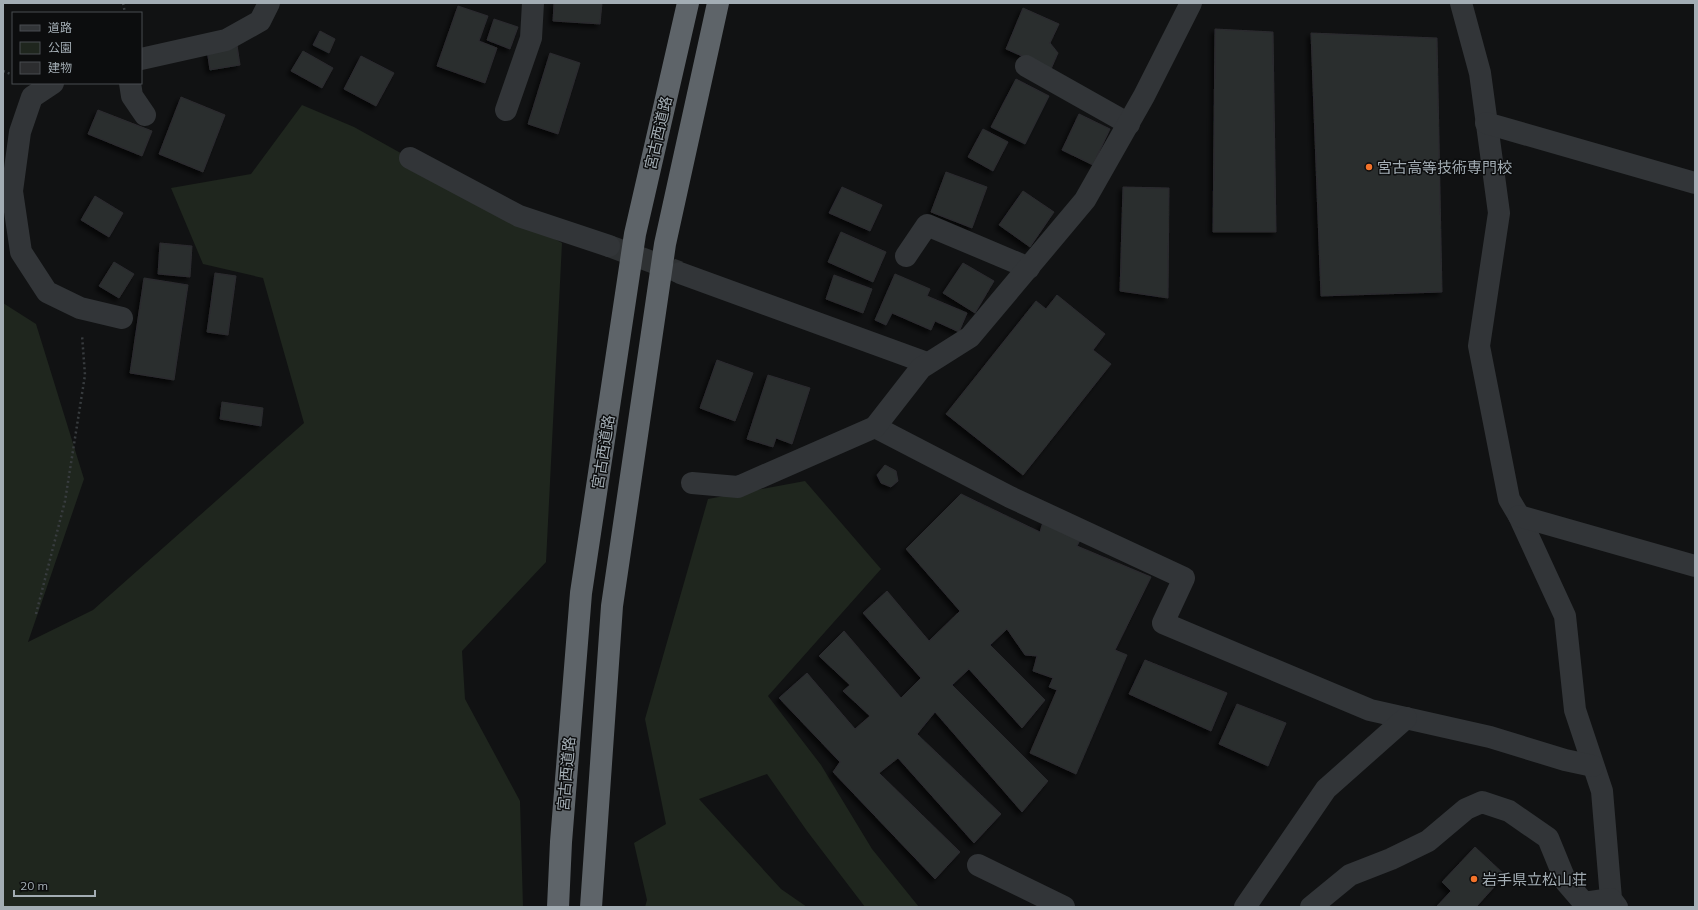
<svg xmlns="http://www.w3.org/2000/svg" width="1698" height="910" font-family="Mulish,'Noto Sans JP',sans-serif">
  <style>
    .green { fill: #1f261e }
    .building { fill: #2c2d2f; stroke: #2b2c2f; filter: url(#shadow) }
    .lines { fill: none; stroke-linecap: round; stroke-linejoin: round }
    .minor-tunnel { stroke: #2e3133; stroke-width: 22; stroke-dasharray: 22 11; stroke-linecap: butt }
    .path { stroke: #383c3f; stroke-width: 2.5; stroke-dasharray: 2 3; stroke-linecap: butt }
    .minor { stroke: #323538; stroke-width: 22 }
    .highway { stroke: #5e6469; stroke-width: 22 }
    .poi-dot { fill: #f3732a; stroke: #0c0d0e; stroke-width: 1.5 }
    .labels { text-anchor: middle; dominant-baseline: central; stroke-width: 3; stroke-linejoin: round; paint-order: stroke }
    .street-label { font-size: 15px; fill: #a3adb4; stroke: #0c0d0e }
    .poi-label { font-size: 15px; fill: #a3adb4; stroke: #0c0d0e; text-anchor: start }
  </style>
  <defs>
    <filter id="shadow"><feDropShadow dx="-3.5" dy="3.5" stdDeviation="2" flood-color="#0009"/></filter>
  </defs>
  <rect width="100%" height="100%" fill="#111213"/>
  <g class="green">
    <path d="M302 105 354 127 562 243 546 562 462 651 465 699 520 801 523 907H3V303L36 324 84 479 28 642 93 610 304 423 263 278 203 264 171 188 251 174Z"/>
    <path d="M805 481 881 569 768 696 821 765 872 849 919 907H865L807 831 767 774 699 799 781 889 807 907H645L647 900 634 843 666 824 645 719 708 499Z"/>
  </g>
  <g class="building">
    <path d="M554 3H602L600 24 553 21Z"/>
    <path d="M458 6 488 16 479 41 497 48 485 83 437 66Z"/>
    <path d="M1023 8 1059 24 1050 43 1058 53 1051 69 1006 49Z"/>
    <path d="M494 19 518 27 510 49 487 40Z"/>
    <path d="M1215 29 1273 32 1276 232H1213Z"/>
    <path d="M320 31 335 39 329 53 313 45Z"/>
    <path d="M1311 33 1437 38 1442 292 1321 296Z"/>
    <path d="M237 45 240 65 210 70 207 50Z"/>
    <path d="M303 51 333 68 322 88 291 71Z"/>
    <path d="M550 53 580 63 558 134 528 124Z"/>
    <path d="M361 56 394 73 376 106 344 89Z"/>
    <path d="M1016 79 1049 96 1025 144 991 127Z"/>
    <path d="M181 97 225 115 203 172 159 154Z"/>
    <path d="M98 110 152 131 142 156 88 134Z"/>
    <path d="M1079 114 1110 129 1093 165 1062 150Z"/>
    <path d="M983 129 1008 142 993 171 968 157Z"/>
    <path d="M946 172 987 187 972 228 931 212Z"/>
    <path d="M842 187 882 205 870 231 829 213Z"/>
    <path d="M1123 187 1169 188 1168 298 1120 291Z"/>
    <path d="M1023 191 1054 212 1030 247 999 225Z"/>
    <path d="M95 196 123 213 109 237 81 220Z"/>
    <path d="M841 232 886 252 873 282 828 262Z"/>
    <path d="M160 243 192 246 190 277 158 274Z"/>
    <path d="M114 262 134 274 119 298 99 286Z"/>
    <path d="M963 263 994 281 975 313 943 293Z"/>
    <path d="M215 273 236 276 228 335 207 332Z"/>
    <path d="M895 274 930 289 927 296 967 313 959 332 935 321 931 330 892 313 886 325 875 320Z"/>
    <path d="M834 275 872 289 863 313 826 299Z"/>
    <path d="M144 278 188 285 174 380 130 373Z"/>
    <path d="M1057 295 1105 334 1093 350 1111 364 1023 475 946 414 1036 301 1046 309Z"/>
    <path d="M717 360 753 373 735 421 700 408Z"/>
    <path d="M768 375 810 388 792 444 776 438 773 447 747 439Z"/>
    <path d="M222 402 263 408 261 426 220 419Z"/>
    <path d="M885 465 896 471 898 481 891 487 881 483 877 475Z"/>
    <path d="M961 494 1040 532 1043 522 1082 536 1077 546 1151 577 1115 650 1127 655 1076 774 1030 753 1057 690 1049 687 1053 678 1033 671 1037 656 1025 655 1007 629 990 645 1045 700 1022 728 969 669 952 685 1048 781 1022 812 935 712 917 734 1001 814 974 843 898 758 879 773 960 852 935 879 833 772 840 762 779 698 807 673 855 729 870 716 843 691 850 685 819 656 844 631 901 698 921 678 863 613 887 591 929 641 960 611 906 549Z"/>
    <path d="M1145 660 1227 693 1211 731 1129 694Z"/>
    <path d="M1237 704 1286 723 1268 766 1219 744Z"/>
    <path d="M1475 847 1505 875 1476 907H1438L1437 906 1451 891 1442 882Z"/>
  </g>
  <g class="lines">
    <path class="minor-tunnel" d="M609 246 679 272"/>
    <g class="path">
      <path d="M123 3 125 13"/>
      <path d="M3 71 13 75"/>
      <path d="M36 614 65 501 85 375 82 335"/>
    </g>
    <g class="minor">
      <path d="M1461 3 1480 73 1499 213 1479 346 1509 499 1519 516 1565 616 1575 710 1602 791 1611 899 1617 907"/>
      <path d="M141 59 226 40 260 21 269 3"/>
      <path d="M1026 66 1129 124"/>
      <path d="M53 83 32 97 20 132 12 191 21 252 47 292 80 308 122 318"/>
      <path d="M130 83 132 96 145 115"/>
      <path d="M506 110 531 38 533 3"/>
      <path d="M1486 123 1695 183"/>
      <path d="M410 158 519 216 609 246"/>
      <path d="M906 256 927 225 1029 268"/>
      <path d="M680 273 927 363"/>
      <path d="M875 427 1010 497 1184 578 1163 623 1370 710 1490 737 1565 760 1593 766"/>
      <path d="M692 483 738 487 875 427 921 368 970 337 1085 200 1144 96 1191 3"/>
      <path d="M1519 516 1695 566"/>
      <path d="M978 865 1064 907"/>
      <path d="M1245 907 1326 789 1406 718"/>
      <path d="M1311 907 1350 875 1391 859 1428 841 1466 809 1482 802 1509 811 1548 838 1566 882 1584 903 1611 899"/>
    </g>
    <g class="highway">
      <path d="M558 907 561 842 581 593 635 234 688 3"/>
      <path d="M591 907 612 606 665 244 718 3"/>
    </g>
  </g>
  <g class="poi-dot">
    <circle cx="1369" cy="167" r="4"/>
    <circle cx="1474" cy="879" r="4"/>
  </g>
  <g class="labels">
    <g class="street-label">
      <text transform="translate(658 133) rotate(-77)">宮古西道路</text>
      <text transform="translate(603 452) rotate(-81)">宮古西道路</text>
      <text transform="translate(566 774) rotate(-85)">宮古西道路</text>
    </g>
    <g class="poi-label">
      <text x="1377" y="167">宮古高等技術専門校</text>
      <text x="1482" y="879">岩手県立松山荘</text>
    </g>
  </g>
  <rect width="1698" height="910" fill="none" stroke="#a3adb4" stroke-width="8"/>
  <rect x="12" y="12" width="130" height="72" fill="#0c0d0e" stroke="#484d50"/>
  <rect x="20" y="25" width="20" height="6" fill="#323538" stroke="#484d50"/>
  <text x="48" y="32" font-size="12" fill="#a3adb4">道路</text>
  <rect x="20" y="42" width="20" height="12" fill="#1f261e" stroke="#484d50"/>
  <text x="48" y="52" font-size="12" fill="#a3adb4">公園</text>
  <rect x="20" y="62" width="20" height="12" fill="#2c2d2f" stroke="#484d50"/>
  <text x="48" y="72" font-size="12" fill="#a3adb4">建物</text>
  <path d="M14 890v6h81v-6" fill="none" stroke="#a3adb4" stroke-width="2"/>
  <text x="20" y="890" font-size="12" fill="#a3adb4" stroke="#0c0d0e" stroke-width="3" paint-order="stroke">20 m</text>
</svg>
